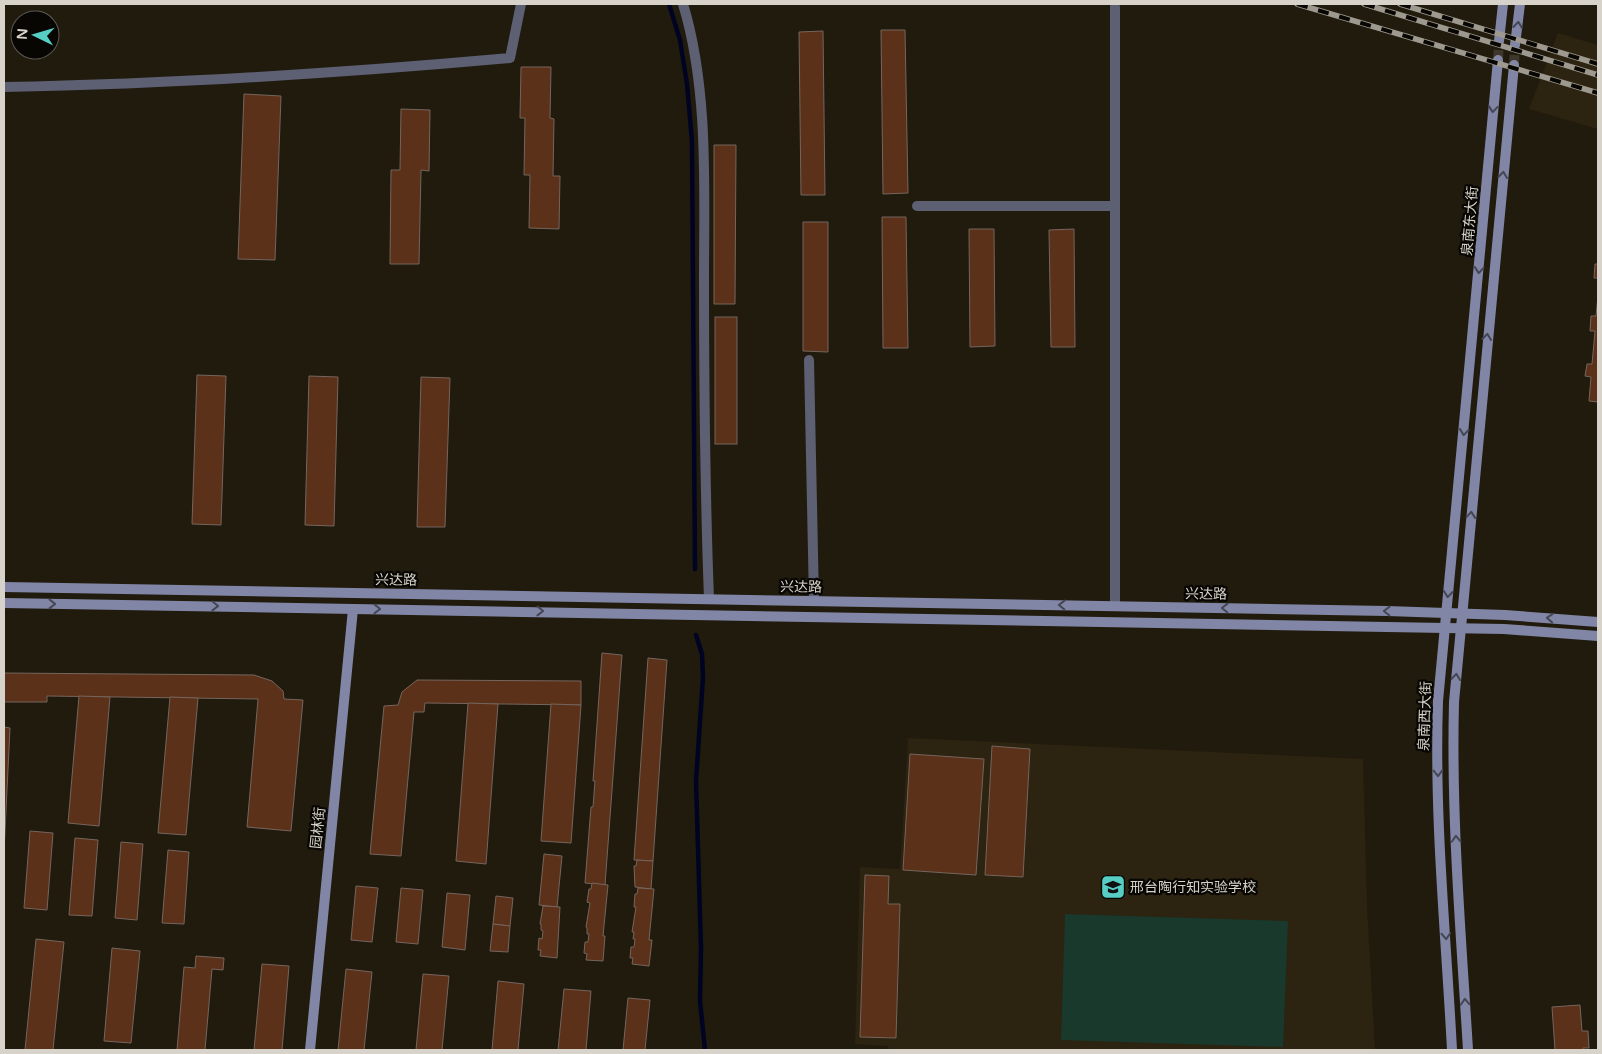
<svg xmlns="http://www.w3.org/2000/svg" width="1602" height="1054" font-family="'Varela Round','Noto Sans SC',sans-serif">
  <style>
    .built { fill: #2c2310 }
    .green { fill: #18392c }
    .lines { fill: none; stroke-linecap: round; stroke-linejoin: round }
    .stream { stroke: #000422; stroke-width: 4.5 }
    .building { fill: #5c311a; stroke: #75655d }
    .secondary-tunnel { stroke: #3c372a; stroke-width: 10; stroke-dasharray: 10 5; stroke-linecap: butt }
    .street { stroke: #5d5f73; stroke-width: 10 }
    .secondary { stroke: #8286a6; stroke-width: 10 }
    .rail-casing { stroke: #9e998f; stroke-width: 5.5 }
    .rail { stroke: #080603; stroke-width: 4; stroke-dasharray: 11; stroke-linecap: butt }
    .oneway { stroke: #454654 }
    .labels { text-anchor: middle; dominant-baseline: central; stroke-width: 4.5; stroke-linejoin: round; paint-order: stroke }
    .street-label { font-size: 14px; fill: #d7d3ca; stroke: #080603 }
    .poi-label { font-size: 14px; fill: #d7d3ca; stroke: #080603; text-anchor: start }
  </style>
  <rect width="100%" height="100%" fill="#211b0e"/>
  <g class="built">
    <path d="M1558 33 1598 45V129L1529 109Z"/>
    <path d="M908 738 1363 759 1367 906 1375 1050H889L888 1046 855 1044 860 867 900 869Z"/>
  </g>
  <path class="green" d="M1065 914 1288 921 1283 1047 1061 1040Z"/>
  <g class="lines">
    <g class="stream">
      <path d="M669 4 680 40 687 84 692 141 695 569"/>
      <path d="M696 635 702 654 703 677 696 781 701 948 700 1001 705 1050"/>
    </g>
  </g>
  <g class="building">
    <path d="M881 30H905L908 193 883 194Z"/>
    <path d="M823 31 825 195H801L799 32Z"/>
    <path d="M521 67H551L550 118 554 119 553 176H560L559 229 529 228 530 175H524L525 118H520Z"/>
    <path d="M244 94 281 96 275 260 238 259Z"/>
    <path d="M401 109 430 110 429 171 421 170 419 264H390L391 170H400Z"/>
    <path d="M714 145H736L735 304H714Z"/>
    <path d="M882 217H906L908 348H883Z"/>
    <path d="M803 222H828V352L803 351Z"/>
    <path d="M969 229H994L995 346 970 347Z"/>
    <path d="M1074 229 1075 347H1051L1049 230Z"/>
    <path d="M1595 264H1598V278H1594Z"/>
    <path d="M1598 296V402L1589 401 1591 377 1585 376 1587 364H1592L1595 331H1590L1591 316H1596Z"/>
    <rect x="715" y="317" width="22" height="127"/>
    <path d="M197 375 226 376 221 525 192 524Z"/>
    <path d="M309 376 338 377 334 526 305 525Z"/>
    <path d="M421 377 450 378 445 527H417Z"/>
    <path d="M602 653 622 655 605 885 585 883 591 807H593L595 781H593Z"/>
    <path d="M648 658 667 660 653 861 634 860Z"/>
    <path d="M4 673 254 675 272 681 283 691 284 699 303 700 291 831 247 827 258 699 47 696V702H4Z"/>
    <path d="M417 680 581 681V705L425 703 424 712H414L401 856 370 854 384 706 398 705 402 692Z"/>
    <path d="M79 696 110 697 99 826 68 823Z"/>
    <path d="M170 697 198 698 186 835 158 833Z"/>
    <path d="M468 703 498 704 486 864 456 861Z"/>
    <path d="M551 704 581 705 571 843 541 841Z"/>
    <path d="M4 727 10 728 4 852Z"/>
    <path d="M992 746 1030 749 1023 877 985 875Z"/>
    <path d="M910 754 984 759 976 875 903 870Z"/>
    <path d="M30 831 53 833 47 910 24 908Z"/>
    <path d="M75 838 98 840 92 916 69 915Z"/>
    <path d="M121 842 143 844 137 920 115 918Z"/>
    <path d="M168 850 189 852 184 924 162 923Z"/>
    <path d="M544 854 562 856 557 907 539 905Z"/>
    <path d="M637 860 653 861 651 889 635 887 634 866H636Z"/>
    <path d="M865 875 889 876 888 904H900L896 1038 860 1037Z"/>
    <path d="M592 883 608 885 603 936H605L603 961 586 960 587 954 584 953 585 942H588L589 934H587V928L586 927 590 903 587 902 589 889H591Z"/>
    <path d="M356 886 378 888 372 942 351 940Z"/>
    <path d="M401 888 423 890 418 944 396 942Z"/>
    <path d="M638 888 654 889 649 940H652L649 966 632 964 633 958H630L631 947H634L635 939H633L634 932H632L636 907H634L635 894H637Z"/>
    <path d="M447 893 470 895 465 950 442 947Z"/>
    <path d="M496 896 513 898 510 926 493 924Z"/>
    <path d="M543 906 560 907 557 958 540 956 541 950H538L539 938 542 939 543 931 541 930V924H540Z"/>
    <path d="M493 924 510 926 508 952 490 951Z"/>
    <path d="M36 939 64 942 53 1050H25Z"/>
    <path d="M112 948 140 951 131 1043 104 1041Z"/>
    <path d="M196 956 224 958 223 970 212 969 205 1050H177L184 967 195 968Z"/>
    <path d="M262 964 289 966 282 1050H254Z"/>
    <path d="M346 969 372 972 364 1050H338Z"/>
    <path d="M423 974 449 976 442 1050H416Z"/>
    <path d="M498 981 524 984 518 1050H492Z"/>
    <path d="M564 989 591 991 586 1050H558Z"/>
    <path d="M628 998 650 1000 645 1050H623Z"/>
    <path d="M1580 1005 1582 1031H1588L1589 1048H1583V1050H1555L1552 1007Z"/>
  </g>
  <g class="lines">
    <g class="secondary-tunnel">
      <path d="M1498 60 1499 41"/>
      <path d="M1514 65 1515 45"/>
    </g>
    <g class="street">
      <path d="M683 4C709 89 704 190 704 278 704 385 705 492 709 599"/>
      <path d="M4 87C173 84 342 73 510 58L521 4"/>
      <path d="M917 206H1115"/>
      <path d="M809 360 814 601"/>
      <path d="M1115 606V7"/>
    </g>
    <g class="secondary">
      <path d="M1499 41 1503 4"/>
      <path d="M1515 45 1520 4"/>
      <path d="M4 587 1387 611 1505 615 1598 622"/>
      <path d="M4 603 1504 629 1598 636"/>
      <path d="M310 1050 353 609"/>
      <path d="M1452 1050C1446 934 1434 818 1438 701L1498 60"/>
      <path d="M1468 1050C1461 934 1451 818 1454 702L1514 65"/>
    </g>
    <defs>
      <g id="rail">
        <path d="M1297 4 1598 93"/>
        <path d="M1364 4 1598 75"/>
        <path d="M1400 4 1598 64"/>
      </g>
    </defs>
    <use href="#rail" class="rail-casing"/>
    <use href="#rail" class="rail"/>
  </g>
  <defs><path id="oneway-chevron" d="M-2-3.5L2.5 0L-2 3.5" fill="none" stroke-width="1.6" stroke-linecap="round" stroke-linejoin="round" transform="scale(1.25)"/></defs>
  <g class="oneway">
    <use href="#oneway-chevron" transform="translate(1518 25) rotate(-84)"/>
    <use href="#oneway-chevron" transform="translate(1493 109) rotate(95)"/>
    <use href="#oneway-chevron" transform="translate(1503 175) rotate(-84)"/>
    <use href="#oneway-chevron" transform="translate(1479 270) rotate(95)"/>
    <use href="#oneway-chevron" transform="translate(1487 337) rotate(-84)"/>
    <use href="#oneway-chevron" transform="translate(1464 432) rotate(96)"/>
    <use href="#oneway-chevron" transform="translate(1471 515) rotate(-85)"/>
    <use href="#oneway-chevron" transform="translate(1448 594) rotate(96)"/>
    <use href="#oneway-chevron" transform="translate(52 604) rotate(1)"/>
    <use href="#oneway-chevron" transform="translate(1062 605) rotate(-179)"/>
    <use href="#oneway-chevron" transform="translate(215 606) rotate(1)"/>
    <use href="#oneway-chevron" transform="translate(1225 608) rotate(-179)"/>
    <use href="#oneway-chevron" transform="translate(377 609) rotate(1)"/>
    <use href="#oneway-chevron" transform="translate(540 611) rotate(1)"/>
    <use href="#oneway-chevron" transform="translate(1387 611) rotate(-179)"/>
    <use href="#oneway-chevron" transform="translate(1550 618) rotate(-176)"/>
    <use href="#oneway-chevron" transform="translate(1456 677) rotate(-84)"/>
    <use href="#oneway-chevron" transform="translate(1438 773) rotate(89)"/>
    <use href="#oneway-chevron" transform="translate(1456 839) rotate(-93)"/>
    <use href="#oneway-chevron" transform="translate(1446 936) rotate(87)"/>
    <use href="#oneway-chevron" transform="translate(1465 1002) rotate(-93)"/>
  </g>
  <defs>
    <symbol id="school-square" viewBox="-11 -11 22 22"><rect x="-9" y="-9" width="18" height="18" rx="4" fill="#56cec4" stroke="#080603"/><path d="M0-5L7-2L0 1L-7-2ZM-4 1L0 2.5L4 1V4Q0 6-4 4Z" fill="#111"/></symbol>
  </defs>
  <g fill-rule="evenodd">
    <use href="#school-square" x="1099" y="873" width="28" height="28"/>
  </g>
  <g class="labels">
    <g class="street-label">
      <text transform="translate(1470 221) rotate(-85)">泉南东大街</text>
      <text transform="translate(396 580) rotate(1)">兴达路</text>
      <text transform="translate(801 587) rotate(1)">兴达路</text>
      <text transform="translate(1206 594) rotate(1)">兴达路</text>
      <text transform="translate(1425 716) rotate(-88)">泉南西大街</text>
      <text transform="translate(318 828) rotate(-84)">园林街</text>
    </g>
    <g class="poi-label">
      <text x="1130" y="887">邢台陶行知实验学校</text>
    </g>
  </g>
  <rect width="1602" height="1054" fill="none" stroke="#d7d3ca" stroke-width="10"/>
  <g transform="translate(35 35) rotate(275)"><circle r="24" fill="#080603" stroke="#5b5853"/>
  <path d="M0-4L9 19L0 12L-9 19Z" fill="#56cec4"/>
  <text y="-8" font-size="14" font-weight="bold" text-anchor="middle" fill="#d7d3ca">N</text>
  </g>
</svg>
